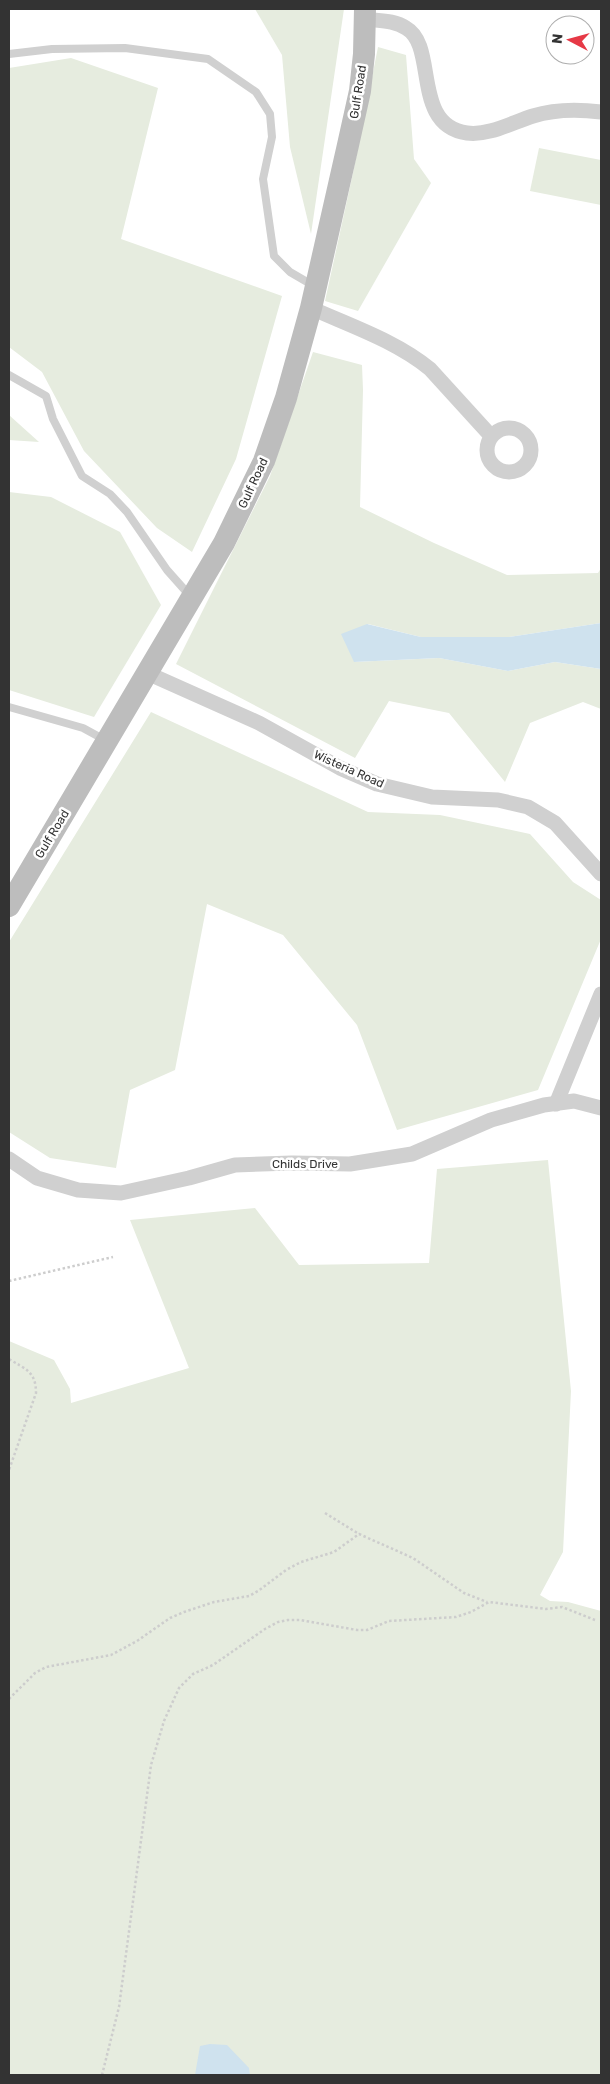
<svg xmlns="http://www.w3.org/2000/svg" width="610" height="2084" font-family="Rubik,sans-serif">
  <style>
    .green { fill: #e6ecdf }
    .water { fill: #cfe2ee }
    .lines { fill: none; stroke-linecap: round; stroke-linejoin: round }
    .path { stroke: #cdcdcd; stroke-width: 2.5; stroke-dasharray: 2.5 2.5; stroke-linecap: butt }
    .lane { stroke: #d0d0d0; stroke-width: 8 }
    .street { stroke: #d0d0d0; stroke-width: 15 }
    .secondary { stroke: #bdbdbd; stroke-width: 22 }
    .labels { text-anchor: middle; dominant-baseline: central; stroke-width: 5; stroke-linejoin: round; paint-order: stroke }
    .street-label { font-size: 12px; fill: #333; stroke: #fff }
  </style>
  <rect width="100%" height="100%" fill="#fff"/>
  <g class="green">
    <path d="M255 9H344L311 234 290 147 282 55Z"/>
    <path d="M378 47 406 55 414 159 431 183 358 311 325 301 353 173Z"/>
    <path d="M71 58 158 88 121 239 282 296 236 459 192 552 157 528 84 451 42 372 9 347V68Z"/>
    <path d="M539 148 601 160V205L530 191Z"/>
    <path d="M313 352 362 365 363 390 360 507 434 543 507 575 598 573 601 568V623L509 637H421L368 624 354 662 439 658 508 671 555 662 601 669V709L583 702 530 723 505 782 449 713 389 701 355 758 176 664 270 476Z"/>
    <path d="M9 415 39 442 9 440Z"/>
    <path d="M9 492 51 497 120 532 161 605 94 717 9 690Z"/>
    <path d="M151 712 368 812 440 815 530 834 573 882 601 900V939L538 1090 397 1130 357 1025 283 935 207 904 175 1070 130 1090 116 1168 50 1158 9 1132V942Z"/>
    <path d="M548 1160 571 1391 563 1552 540 1595 550 1601 568 1602 601 1611V2075H9V1341L54 1360 70 1389 71 1403 189 1368 130 1220 255 1208 299 1265 429 1263 437 1169Z"/>
  </g>
  <g class="water">
    <path d="M601 623V669L555 662 508 671 439 658 354 662 341 634 367 624 421 637H509Z"/>
    <path d="M210 2044 227 2045 249 2068 250 2075H195L200 2046Z"/>
  </g>
  <g class="lines">
    <g class="path">
      <path d="M9 1281 113 1257"/>
      <path d="M9 1359C25 1369 36 1371 36 1393L9 1470"/>
      <path d="M325 1513 359 1534"/>
      <path d="M9 1699 35 1673 46 1667 111 1655 137 1641 170 1618 184 1612 214 1602 249 1596 258 1591 286 1570 301 1562 334 1552 359 1534 413 1558 464 1593 487 1602"/>
      <path d="M102 2075 119 2007 151 1765 164 1721 179 1688 193 1674 213 1665 265 1629 278 1622 288 1620H300L357 1630H367L389 1621 456 1617 471 1612 489 1602 546 1609 562 1607 595 1620"/>
    </g>
    <g class="lane">
      <path d="M9 54 52 49 125 48 208 59 256 92 270 114 272 137 263 179 274 256 290 272 314 286"/>
      <path d="M9 375 46 396 53 419 82 476 110 494 127 512 167 570 191 597"/>
      <path d="M9 707 83 728 105 740"/>
    </g>
    <g class="street">
      <path d="M365 19C379 21 394 20 406 28 438 46 411 125 467 133 489 136 513 122 533 116 555 109 578 109 601 112"/>
      <path d="M311 308C351 326 396 341 430 369L491 436"/>
      <circle cx="509" cy="450" r="22"/>
      <path d="M147 673 259 723 340 768 377 784 432 797 498 800 528 807 555 823 601 874"/>
      <path d="M556 1104 601 994"/>
      <path d="M9 1159 37 1178 78 1190 121 1193 189 1178 235 1165 292 1163 350 1164 412 1154 491 1120 544 1105 574 1101 601 1108"/>
    </g>
    <path class="secondary" d="M9 906 224 543 264 461 286 398 311 308 348 145 360 91 364 54 365 9"/>
  </g>
  <g class="labels">
    <g class="street-label">
      <text transform="translate(358 92) rotate(-81)">Gulf Road</text>
      <text transform="translate(253 483) rotate(-65)">Gulf Road</text>
      <text transform="translate(349 769) rotate(24)">Wisteria Road</text>
      <text transform="translate(52 834) rotate(-59)">Gulf Road</text>
      <text x="305" y="1164">Childs Drive</text>
    </g>
  </g>
  <rect width="610" height="2084" fill="none" stroke="#333333" stroke-width="20"/>
  <g transform="translate(570 40) rotate(276)"><circle r="24" fill="#ffffff" stroke="#adadad"/>
  <path d="M0-4L9 19L0 12L-9 19Z" fill="#e63946"/>
  <text y="-8" font-size="14" font-weight="bold" text-anchor="middle" fill="#333333">N</text>
  </g>
</svg>
